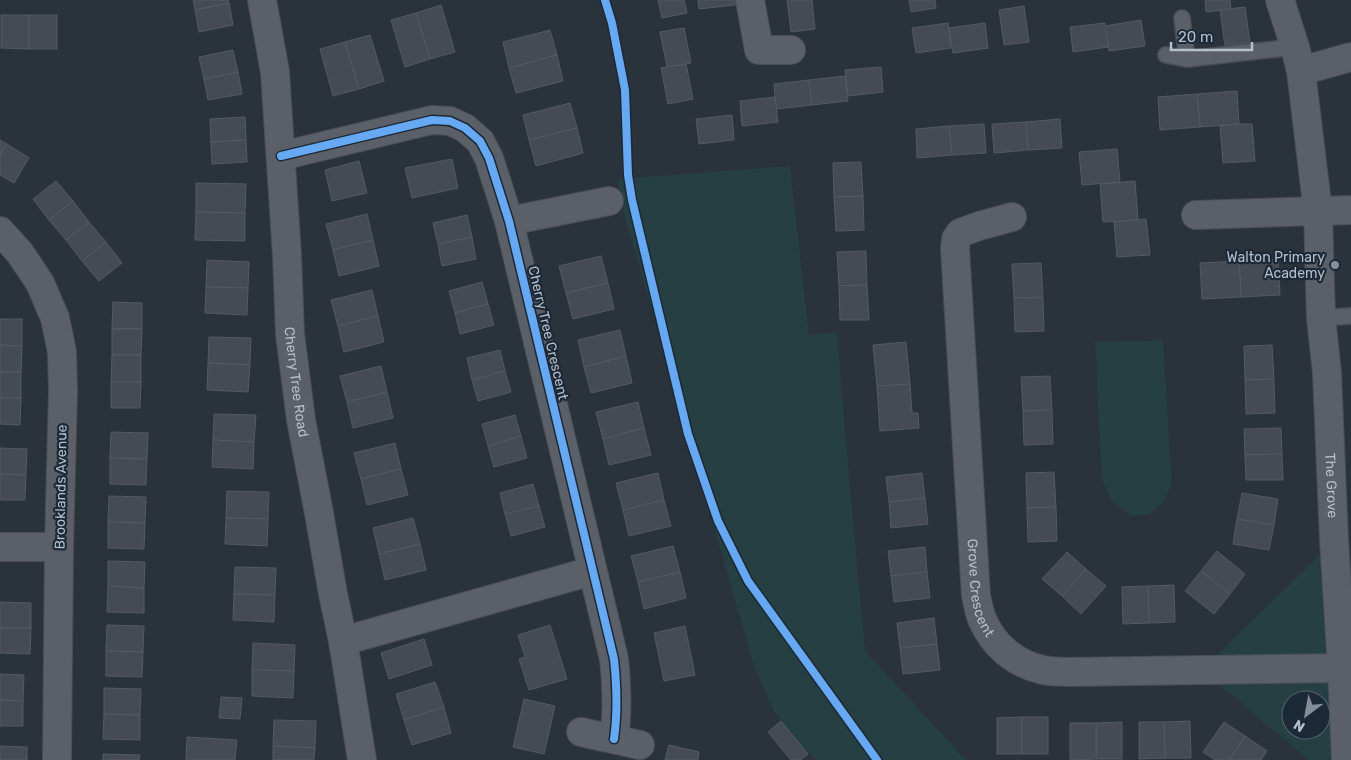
<svg xmlns="http://www.w3.org/2000/svg" width="1351" height="760" font-family="Rubik,sans-serif">
  <style>
    .green { fill: #263f42; fill-rule: evenodd }
    .building { fill: #444b53; stroke: #525a62 }
    .lines { fill: none; stroke-linecap: round; stroke-linejoin: round }
    .service-casing { stroke: #484e55; stroke-width: 18 }
    .minor-casing { stroke: #484e55; stroke-width: 30 }
    .service { stroke: #5b6068; stroke-width: 15 }
    .minor { stroke: #5b6068; stroke-width: 28 }
    .cycleway-casing { stroke: #1c2937; stroke-width: 11 }
    .cycleway { stroke: #66a8f1; stroke-width: 8 }
    .poi-dot { fill: #848e99; stroke: #1c2937; stroke-width: 2 }
    .labels { text-anchor: middle; dominant-baseline: central; stroke-width: 4.5; stroke-linejoin: round; paint-order: stroke }
    .poi-label { font-size: 14px; fill: #b4bfcc; stroke: #1c2937; text-anchor: end }
    .street-label { font-size: 14px; fill: #b4bfcc; stroke: #1c2937 }
  </style>
  <rect width="100%" height="100%" fill="#2a323b"/>
  <g class="green">
    <path d="M790 166 809 335 837 332 847 453 865 651 966 760H816L801 745 773 710 754 666 621 203 618 179Z"/>
    <path d="M1163 340 1172 484 1164 501 1150 514 1132 516 1112 502 1102 480 1095 342Z"/>
    <path d="M1334 540 1346 760H1309L1202 670ZM1291 700H1321V730H1291Z"/>
  </g>
  <g class="building">
    <path d="M193 0H228L229 3 195 10Z"/>
    <path d="M658 0H684L687 13 662 18Z"/>
    <path d="M698 0H734L735 5 699 9Z"/>
    <path d="M787 0H812L815 29 791 32Z"/>
    <path d="M909 0H935L936 8 911 12Z"/>
    <path d="M1205 0H1230L1231 9 1206 12Z"/>
    <path d="M229 3 233 25 199 32 195 10Z"/>
    <path d="M441 5 455 52 430 59 416 13Z"/>
    <path d="M1024 6 1029 42 1004 45 999 10Z"/>
    <path d="M1245 7 1250 43 1225 46 1220 10Z"/>
    <path d="M416 13 430 59 405 67 391 20Z"/>
    <path d="M1 15H29V49L1 48Z"/>
    <rect x="29" y="15" width="28" height="34"/>
    <path d="M1141 20 1145 46 1109 51 1105 26Z"/>
    <path d="M948 23 951 48 916 53 912 28Z"/>
    <path d="M985 23 988 48 953 53 949 28Z"/>
    <path d="M1105 23 1108 47 1073 52 1070 27Z"/>
    <path d="M684 28 691 63 667 67 660 32Z"/>
    <path d="M550 30 557 55 509 68 503 42Z"/>
    <path d="M370 35 384 81 359 89 345 42Z"/>
    <path d="M345 42 359 89 333 96 320 49Z"/>
    <path d="M233 50 238 72 204 79 199 57Z"/>
    <path d="M557 55 563 81 516 93 509 68Z"/>
    <path d="M686 64 693 99 668 104 661 68Z"/>
    <path d="M881 67 883 92 848 96 845 70Z"/>
    <path d="M238 72 242 94 208 100 204 79Z"/>
    <path d="M845 76 848 101 812 105 809 80Z"/>
    <path d="M809 80 812 105 776 109 774 84Z"/>
    <path d="M1237 91 1239 124 1200 127 1197 94Z"/>
    <path d="M1197 94 1200 127 1160 130 1158 97Z"/>
    <path d="M775 97 778 122 742 126 740 101Z"/>
    <path d="M570 103 577 128 529 140 523 115Z"/>
    <path d="M732 115 734 140 699 144 696 119Z"/>
    <path d="M245 117 246 140 211 142 210 119Z"/>
    <path d="M1060 119 1062 148 1028 150 1026 122Z"/>
    <path d="M1026 122 1028 150 994 153 992 124Z"/>
    <path d="M984 124 986 153 952 155 949 126Z"/>
    <path d="M1239 124H1252L1255 161 1223 163 1220 126Z"/>
    <path d="M949 126 952 155 917 158 916 129Z"/>
    <path d="M577 128 583 153 536 166 529 140Z"/>
    <path d="M0 140 7 144 0 155Z"/>
    <path d="M246 140 247 162 212 164 211 142Z"/>
    <path d="M7 144 29 158 14 183 0 175V155Z"/>
    <path d="M1117 149 1120 182 1082 185 1079 152Z"/>
    <path d="M452 159 458 188 412 198 405 168Z"/>
    <path d="M359 161 367 193 332 201 325 170Z"/>
    <path d="M861 162 863 196 834 197 833 163Z"/>
    <path d="M56 181 73 201 49 220 33 199Z"/>
    <path d="M1135 181 1138 220 1103 222 1100 184Z"/>
    <path d="M196 183 246 184 245 213 196 212Z"/>
    <path d="M863 196 864 230 836 231 834 197Z"/>
    <path d="M73 201 89 222 66 240 49 220Z"/>
    <path d="M196 212 245 213V241L195 240Z"/>
    <path d="M367 214 373 240 333 250 326 224Z"/>
    <path d="M467 215 472 237 438 244 433 223Z"/>
    <path d="M1146 219 1150 255 1117 257 1114 222Z"/>
    <path d="M89 222 106 242 82 261 66 240Z"/>
    <path d="M472 237 476 259 442 266 438 244Z"/>
    <path d="M373 240 379 266 339 276 333 250Z"/>
    <path d="M106 242 122 263 99 281 82 261Z"/>
    <path d="M866 251 867 285 839 286 837 252Z"/>
    <path d="M601 256 608 283 566 293 559 266Z"/>
    <path d="M1278 259 1280 295 1241 297 1239 261Z"/>
    <path d="M207 260 249 262 248 288 206 287Z"/>
    <path d="M1239 261 1241 297 1202 299 1200 263Z"/>
    <path d="M1041 263 1043 297 1014 298 1012 264Z"/>
    <path d="M482 282 488 304 455 313 449 291Z"/>
    <path d="M608 283 614 309 573 319 566 293Z"/>
    <path d="M867 285 869 320H840L839 286Z"/>
    <path d="M206 287 248 288 247 315 205 313Z"/>
    <path d="M372 290 378 316 338 326 331 300Z"/>
    <path d="M1043 297 1044 331 1015 332 1014 298Z"/>
    <path d="M113 302 142 303V329H112Z"/>
    <path d="M488 304 494 325 460 334 455 313Z"/>
    <path d="M378 316 384 342 344 352 338 326Z"/>
    <path d="M0 319H22V346L0 345Z"/>
    <path d="M112 329H142L141 355H112Z"/>
    <path d="M620 330 626 356 584 367 578 340Z"/>
    <path d="M209 337 251 338 250 365 208 363Z"/>
    <path d="M906 342 910 384 877 386 873 345Z"/>
    <path d="M0 345 22 346 21 372H0Z"/>
    <path d="M1272 345 1274 379 1245 380 1244 346Z"/>
    <path d="M500 350 505 371 472 380 467 358Z"/>
    <path d="M112 355H141V382H111Z"/>
    <path d="M626 356 632 383 591 393 584 367Z"/>
    <path d="M208 363 250 365 248 392 207 390Z"/>
    <path d="M381 366 387 392 347 402 340 376Z"/>
    <path d="M505 371 511 392 478 401 472 380Z"/>
    <rect x="0" y="372" width="21" height="26"/>
    <path d="M1050 376 1052 410 1023 411 1021 377Z"/>
    <path d="M1274 379 1275 413 1246 414 1245 380Z"/>
    <path d="M111 382H141L140 408H111Z"/>
    <path d="M910 384 912 413H918L919 428 880 431 877 386Z"/>
    <path d="M387 392 393 418 353 428 347 402Z"/>
    <path d="M0 398H21L20 425 0 424Z"/>
    <path d="M638 402 644 428 603 439 596 412Z"/>
    <path d="M1052 410 1053 444 1024 445 1023 411Z"/>
    <path d="M214 414 256 415 254 442 213 440Z"/>
    <path d="M515 415 521 436 488 446 482 424Z"/>
    <path d="M644 428 651 455 609 465 603 439Z"/>
    <path d="M1281 428 1282 454 1245 455 1244 429Z"/>
    <path d="M111 432 148 433 147 459 110 458Z"/>
    <path d="M521 436 527 458 494 467 488 446Z"/>
    <path d="M213 440 254 442 253 469 212 467Z"/>
    <path d="M395 443 401 469 361 479 354 453Z"/>
    <path d="M0 448 27 449 26 475 0 474Z"/>
    <path d="M1282 454 1283 480H1246L1245 455Z"/>
    <path d="M110 458 147 459 146 485 110 484Z"/>
    <path d="M401 469 408 495 367 505 361 479Z"/>
    <path d="M1054 472 1056 507 1027 508 1026 473Z"/>
    <path d="M658 473 664 500 623 510 616 483Z"/>
    <path d="M922 473 925 498 889 502 886 477Z"/>
    <path d="M0 474 26 475 25 500H0Z"/>
    <path d="M533 484 539 506 505 514 500 493Z"/>
    <path d="M227 491 269 492 268 519 226 518Z"/>
    <path d="M1242 493 1278 499 1274 525 1237 519Z"/>
    <path d="M109 496 146 497 145 523 108 522Z"/>
    <path d="M925 498 928 524 891 528 889 502Z"/>
    <path d="M664 500 671 526 629 536 623 510Z"/>
    <path d="M539 506 545 527 511 536 505 514Z"/>
    <path d="M1056 507 1057 541 1028 542 1027 508Z"/>
    <path d="M226 518 268 519 267 546 225 544Z"/>
    <path d="M413 518 420 544 379 554 373 528Z"/>
    <path d="M1237 519 1274 525 1269 550 1233 544Z"/>
    <path d="M108 522 145 523 144 549 108 548Z"/>
    <path d="M420 544 426 570 385 580 379 554Z"/>
    <path d="M673 546 680 572 638 582 631 556Z"/>
    <path d="M925 547 927 572 891 576 888 551Z"/>
    <path d="M1217 551 1245 574 1230 594 1201 571Z"/>
    <path d="M1067 552 1086 569 1062 596 1042 579Z"/>
    <path d="M108 561 145 562 144 588 108 586Z"/>
    <path d="M235 567 276 568 275 595 234 594Z"/>
    <path d="M1086 569 1106 586 1081 614 1062 596Z"/>
    <path d="M1201 571 1230 594 1214 614 1185 591Z"/>
    <path d="M680 572 686 598 644 609 638 582Z"/>
    <path d="M927 572 930 598 894 602 891 576Z"/>
    <path d="M1174 585 1175 622 1149 623 1148 586Z"/>
    <path d="M108 586 144 588V613L107 612Z"/>
    <path d="M1148 586 1149 623 1123 624 1122 587Z"/>
    <path d="M234 594 275 595 274 622 233 620Z"/>
    <path d="M0 602 31 603V628H0Z"/>
    <path d="M934 618 937 644 900 648 897 623Z"/>
    <path d="M107 625 144 626 143 652 106 651Z"/>
    <path d="M550 625 567 679 529 690 519 659 525 657 518 635Z"/>
    <path d="M685 626 695 675 664 681 654 633Z"/>
    <path d="M0 628H31L30 654 0 653Z"/>
    <path d="M424 639 432 665 389 679 381 653Z"/>
    <path d="M253 643 295 645 294 671 252 670Z"/>
    <path d="M937 644 940 670 903 674 900 648Z"/>
    <path d="M106 651 143 652 142 677 106 676Z"/>
    <path d="M252 670 294 671 293 698 252 696Z"/>
    <path d="M0 674 24 675 23 701 0 700Z"/>
    <path d="M435 682 444 707 404 720 396 694Z"/>
    <path d="M104 688 141 689 140 715 104 714Z"/>
    <path d="M221 697 242 698 240 719 219 718Z"/>
    <path d="M524 699 555 706 544 754 513 747Z"/>
    <path d="M0 700 23 701V726H0Z"/>
    <path d="M444 707 451 733 412 745 404 720Z"/>
    <path d="M104 714 140 715V740L103 739Z"/>
    <path d="M1022 717V754H997V718Z"/>
    <rect x="1022" y="717" width="26" height="37"/>
    <path d="M274 720 316 721 315 748 273 746Z"/>
    <path d="M781 721 808 754 800 760H791L768 732Z"/>
    <path d="M1190 721 1191 758H1165L1164 722Z"/>
    <path d="M1122 722V759H1096V723Z"/>
    <path d="M1139 722H1164L1165 758 1139 759Z"/>
    <path d="M1224 722 1245 736 1229 760H1215L1203 752Z"/>
    <path d="M1070 723H1096V759L1070 760Z"/>
    <path d="M1245 736 1267 751 1261 760H1229Z"/>
    <path d="M187 737 237 740 235 760H186Z"/>
    <path d="M669 745 699 752 698 760H665Z"/>
    <path d="M0 746 27 747V760H0Z"/>
    <path d="M273 746 315 748 314 760H273Z"/>
    <path d="M103 754 140 755 139 760H103Z"/>
  </g>
  <g class="lines">
    <defs>
      <g id="service">
        <path d="M1182 18 1187 59"/>
        <path d="M1166 55 1187 59 1295 47"/>
        <path d="M1321 318 1351 316"/>
      </g>
      <g id="minor">
        <path id="s1" d="M262 0 275 72 287 256 290 334 301 420 319 513 333 594 343 641 362 760"/>
        <path d="M750 0 759 50H791"/>
        <path id="s2" d="M1280 0 1295 47 1301 71 1318 212 1321 318 1327 373 1334 540 1342 668 1346 760"/>
        <path d="M1301 71 1351 57"/>
        <path d="M281 156 432 120 450 121 465 128 480 141 489 158 509 221 614 659C617 687 618 711 614 739"/>
        <path d="M1196 215 1351 210"/>
        <path id="s3" d="M1012 217 979 226 960 233 956 239 955 248 976 596C978 604 979 612 982 619 993 645 1015 664 1043 670 1050 672 1059 671 1066 672L1342 668"/>
        <path d="M509 221 609 201"/>
        <path d="M0 231 20 253 40 283 55 318 62 352 63 390 59 547 57 760"/>
        <path d="M0 547H59"/>
        <path d="M343 641 592 571"/>
        <path d="M581 732 640 745"/>
      </g>
    </defs>
    <use href="#service" class="service-casing"/>
    <use href="#minor" class="minor-casing"/>
    <use href="#service" class="service"/>
    <use href="#minor" class="minor"/>
    <defs>
      <g id="cycleway">
        <path d="M605 0 612 23 625 90 628 175 632 200 688 434 718 521 748 581 877 760"/>
        <path d="M281 156 432 120 450 121 465 128 480 141 489 158 509 221 614 659C617 687 618 711 614 739"/>
      </g>
    </defs>
    <use href="#cycleway" class="cycleway-casing"/>
    <use href="#cycleway" class="cycleway"/>
  </g>
  <circle class="poi-dot" cx="1335" cy="265" r="5"/>
  <g class="labels">
    <g class="poi-label">
      <text x="1325" y="257">Walton Primary<tspan x="1325" dy="16">Academy</tspan></text>
    </g>
    <g class="street-label">
      <text transform="translate(548 333) rotate(77)">Cherry Tree Crescent</text>
      <text stroke="none"><textPath href="#s1" startOffset="384">Cherry Tree Road</textPath></text>
      <text stroke="none"><textPath href="#s2" startOffset="490">The Grove</textPath></text>
      <text transform="translate(61 487) rotate(-89)">Brooklands Avenue</text>
      <text stroke="none"><textPath href="#s3" startOffset="412">Grove Crescent</textPath></text>
    </g>
  </g>
  <g transform="translate(1306 715) rotate(212)"><circle r="24" fill="#1c2937" stroke="#596573"/>
  <path d="M0-4L9 19L0 12L-9 19Z" fill="#848e99"/>
  <text y="-8" font-size="14" font-weight="bold" text-anchor="middle" fill="#b4bfcc">N</text>
  </g>
  <path d="M1171 42v8h81v-8" fill="none" stroke="#b4bfcc" stroke-width="2.5"/>
  <text x="1178" y="42" font-size="15" fill="#b4bfcc" stroke="#1c2937" stroke-width="4" paint-order="stroke">20 m</text>
</svg>
